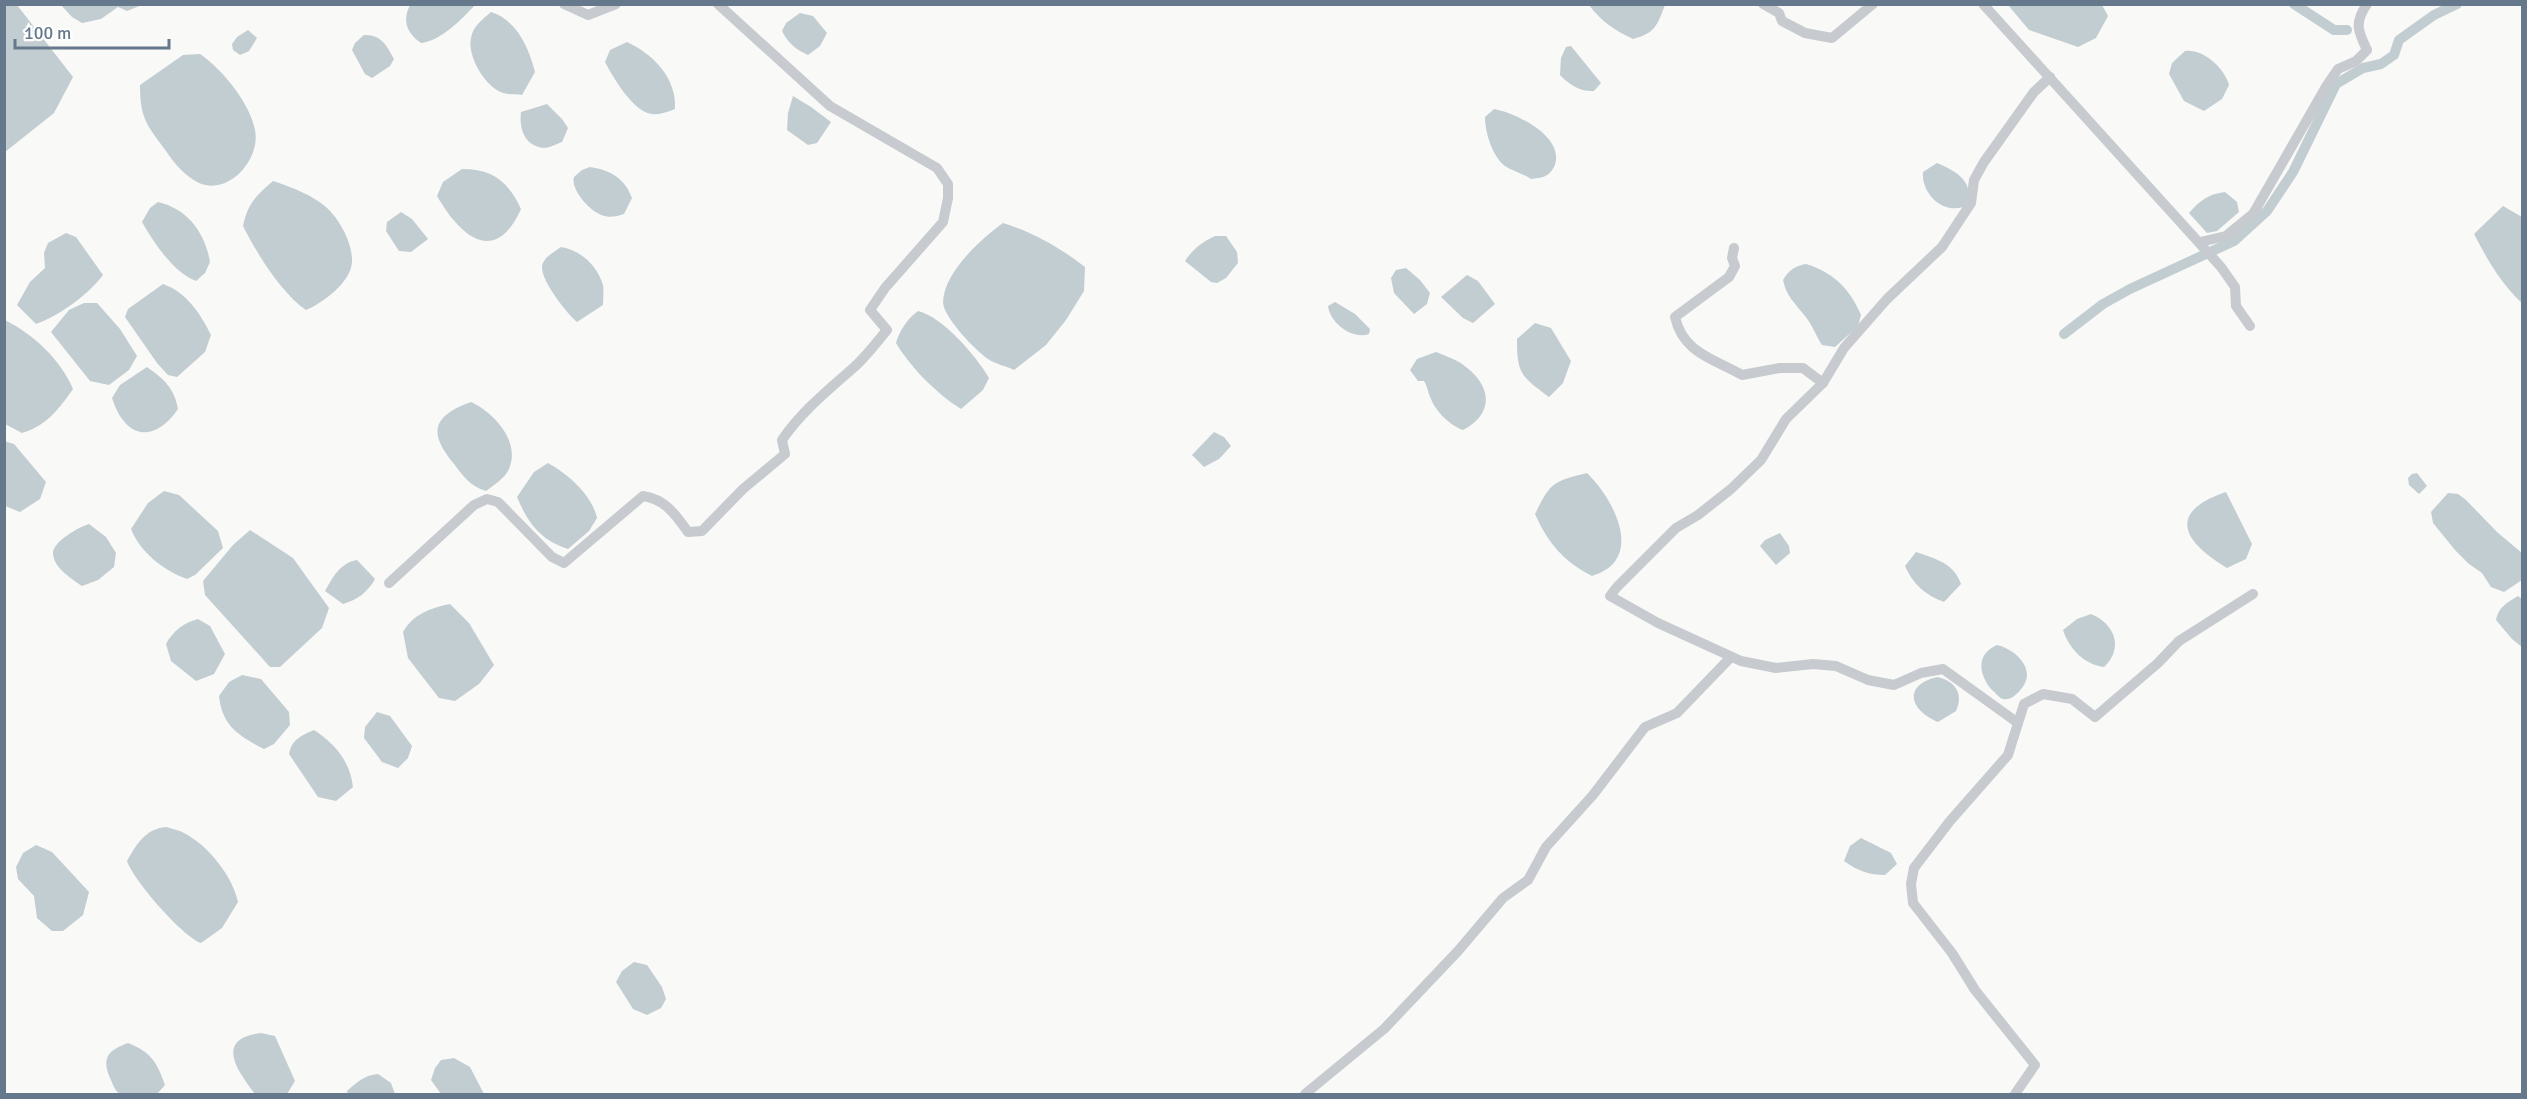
<svg xmlns="http://www.w3.org/2000/svg" width="2527" height="1099" font-family="Signika,sans-serif">
  <style>
    .water { fill: #c2cdd2 }
    .lines { fill: none; stroke-linecap: round; stroke-linejoin: round }
    .canal { stroke: #c2cdd2; stroke-width: 10 }
    .minor { stroke: #c7cbcf; stroke-width: 10 }
  </style>
  <rect width="100%" height="100%" fill="#f9f9f7"/>
  <g class="water">
    <path d="M5 4 17 5 73 77 54 113 5 152Z"/>
    <path d="M61 5H142L127 11 118 7 101 19 82 23 72 17Z"/>
    <path d="M410 5V4L475 5C462 19 441 41 421 43 407 33 402 21 410 5Z"/>
    <path d="M1589 5H1665C1657 26 1655 33 1633 39 1614 30 1601 21 1589 5Z"/>
    <path d="M2008 5H2102L2108 16 2096 38 2078 47 2029 30Z"/>
    <path d="M491 12C517 20 529 48 535 72L522 95C516 94 509 95 503 93 485 87 467 56 471 38 473 26 483 19 491 12Z"/>
    <path d="M800 13 813 16 827 33 820 46 808 55C795 49 788 43 782 31L786 23Z"/>
    <path d="M248 30 257 38 249 51 240 55 233 50 232 44 237 37Z"/>
    <path d="M364 35C381 34 387 46 394 59L390 66 372 78 365 74 352 50 355 43Z"/>
    <path d="M627 42C653 54 677 78 675 109 667 112 660 115 652 114 633 112 613 77 605 62L610 50Z"/>
    <path d="M1571 46 1601 83 1594 91C1580 92 1570 85 1560 75L1561 58 1566 47Z"/>
    <path d="M2185 51C2204 49 2224 68 2229 85L2222 99 2204 111 2184 101 2169 74 2172 63Z"/>
    <path d="M200 54C222 69 250 103 255 130 261 159 229 196 199 183 186 177 173 162 166 151 147 125 140 119 140 85L183 55Z"/>
    <path d="M793 96 811 107 831 122 817 143 808 145 787 130 788 113Z"/>
    <path d="M547 104 562 119 568 128 562 142C557 144 549 148 544 148 524 146 519 128 521 112Z"/>
    <path d="M1494 109C1517 113 1567 138 1554 167 1549 177 1541 178 1531 179 1522 173 1512 171 1505 166 1492 156 1485 132 1485 117Z"/>
    <path d="M1937 163C1956 171 1979 184 1963 207 1942 214 1921 193 1923 172Z"/>
    <path d="M590 167C611 170 625 179 632 198L624 214C618 216 611 218 605 216 592 214 570 190 574 177L582 170Z"/>
    <path d="M462 169C492 169 508 181 521 209 495 267 460 236 437 196L443 182Z"/>
    <path d="M273 181C291 187 313 195 327 208 340 220 353 244 352 262 351 282 323 303 306 310 281 293 256 252 243 226 248 203 256 196 273 181Z"/>
    <path d="M2225 192 2237 202 2239 212 2217 231 2207 233 2189 213C2200 200 2209 194 2225 192Z"/>
    <path d="M158 202C188 209 205 233 210 262L205 273 196 281C173 272 154 243 142 222L150 208Z"/>
    <path d="M2503 206 2522 217V303C2501 284 2487 259 2474 234Z"/>
    <path d="M401 212 412 219 428 239 411 252 399 251 386 231 387 222Z"/>
    <path d="M1003 223C1035 233 1059 247 1085 267L1084 291 1066 320 1046 345 1014 370C1006 366 995 364 988 359 976 351 943 317 943 302 944 272 981 239 1003 223Z"/>
    <path d="M66 233 76 237 103 275C87 296 60 315 36 324L17 305 30 282 45 268 44 253 48 243Z"/>
    <path d="M1215 236H1226L1237 252 1238 263 1226 278 1217 283 1211 282 1185 261C1193 249 1202 242 1215 236Z"/>
    <path d="M561 247C580 250 597 265 603 285 604 291 603 299 603 305L577 322C567 314 536 275 543 263 546 256 554 252 561 247Z"/>
    <path d="M1806 264C1833 272 1850 289 1861 315L1858 326 1835 347 1822 345C1816 336 1812 324 1805 316 1795 303 1786 296 1783 280 1789 270 1795 266 1806 264Z"/>
    <path d="M1406 268 1420 280 1430 293 1427 304 1414 314 1394 293 1391 278 1396 270Z"/>
    <path d="M1467 275 1478 281 1495 304 1473 323 1463 318 1441 297Z"/>
    <path d="M163 284C186 292 200 313 211 335L205 352 177 377 168 375 157 363 125 317 128 309Z"/>
    <path d="M1335 302 1355 314 1370 329 1369 334C1352 340 1330 323 1328 306Z"/>
    <path d="M84 303H97L120 329 137 356 129 370 109 385 90 381 51 332 69 310Z"/>
    <path d="M918 311C943 317 976 356 989 378L983 390 961 409C937 394 911 368 896 343 899 331 908 318 918 311Z"/>
    <path d="M5 320C34 335 60 359 73 389 59 409 46 426 22 433L5 424Z"/>
    <path d="M1535 323 1551 328 1571 361 1563 383 1549 397C1521 376 1517 374 1517 339Z"/>
    <path d="M1436 352C1446 356 1458 360 1466 367 1492 387 1494 414 1463 430 1451 426 1436 412 1431 399 1428 393 1428 388 1424 381H1418L1410 370 1417 359Z"/>
    <path d="M147 367C164 379 174 388 178 409 154 444 125 439 112 398L120 385Z"/>
    <path d="M471 402C493 412 521 441 509 469 505 478 494 485 486 491 470 486 464 477 454 464 428 433 432 416 471 402Z"/>
    <path d="M1214 432 1224 437 1231 446 1219 459 1204 467 1192 455Z"/>
    <path d="M4 441 14 444 46 482 40 499 20 512 5 506Z"/>
    <path d="M548 463C568 474 592 495 597 518L589 531 568 549C540 540 528 523 517 497L534 472Z"/>
    <path d="M1587 473C1614 499 1646 560 1592 576 1564 562 1548 543 1535 514 1550 483 1553 481 1587 473Z"/>
    <path d="M2417 473 2427 486 2419 494 2409 485 2408 478 2412 474Z"/>
    <path d="M164 491 179 495 218 531 223 548 195 575 187 579C164 571 140 552 131 529L148 503Z"/>
    <path d="M2226 492 2252 544 2246 559 2227 568C2182 541 2167 512 2226 492Z"/>
    <path d="M2448 493 2458 494 2466 500 2497 532 2522 553V580L2504 592 2491 587 2482 573 2469 564 2455 550 2433 523 2431 512Z"/>
    <path d="M89 524 106 537 116 553 114 567 98 580 82 586C72 579 54 568 53 554 52 542 79 527 89 524Z"/>
    <path d="M250 530 293 558 329 608 322 628 280 667H270L205 595 203 581 233 545Z"/>
    <path d="M1780 533 1789 546 1790 553 1776 565 1760 546 1765 540Z"/>
    <path d="M1916 552C1936 559 1954 563 1961 584L1944 602C1925 595 1913 584 1905 566Z"/>
    <path d="M357 560 375 579C368 592 357 600 343 604L325 591C333 577 340 563 357 560Z"/>
    <path d="M2518 596 2522 599V647L2512 639 2496 620C2498 607 2508 602 2518 596Z"/>
    <path d="M450 604 469 623 494 665 479 684 455 701 439 698 408 658 403 632C413 614 431 608 450 604Z"/>
    <path d="M2091 614C2115 624 2124 648 2104 667 2085 665 2069 649 2063 630L2077 619Z"/>
    <path d="M198 619 210 626 225 654 214 674 196 681 171 661 166 644C173 631 183 623 198 619Z"/>
    <path d="M1997 645C2015 649 2037 669 2022 688 2018 693 2011 701 2003 699 1999 698 1995 692 1992 690 1978 674 1976 654 1997 645Z"/>
    <path d="M242 675 261 679 289 712 290 725 274 744 264 749C239 736 222 726 219 696L229 682Z"/>
    <path d="M1937 677C1955 681 1964 693 1956 711L1938 722C1911 711 1901 686 1937 677Z"/>
    <path d="M377 712 390 716 412 746 408 758 398 768 382 762 364 738 365 727Z"/>
    <path d="M314 730C335 744 350 761 353 787L336 801 318 797 289 754C291 740 302 735 314 730Z"/>
    <path d="M166 827C172 829 179 830 184 833 208 845 233 877 238 902L222 928 201 943C182 936 134 881 127 861 137 844 145 829 166 827Z"/>
    <path d="M1861 838 1891 853 1897 864 1885 875C1869 875 1858 871 1844 861L1850 846Z"/>
    <path d="M36 845 52 852 89 892 83 915 63 931H52L37 918 34 896 18 879 16 867 23 853Z"/>
    <path d="M634 962 647 965 662 987 666 999 661 1008 647 1015 633 1009 616 982 622 971Z"/>
    <path d="M261 1033 275 1036 295 1081 287 1094H255C237 1070 214 1039 261 1033Z"/>
    <path d="M128 1043C151 1052 157 1062 165 1085L157 1094H120C114 1090 113 1084 110 1078 101 1057 109 1050 128 1043Z"/>
    <path d="M454 1058 470 1067 484 1094H441L431 1080 435 1068 441 1060Z"/>
    <path d="M378 1074 391 1083 395 1094H348L347 1091C357 1082 365 1075 378 1074Z"/>
  </g>
  <g class="lines">
    <g class="canal">
      <path d="M2294 4 2334 30H2347"/>
      <path d="M2064 334 2103 304 2130 289 2234 241 2267 211 2293 172 2336 84 2363 68 2381 64 2394 55 2399 40 2434 15 2457 4"/>
    </g>
    <g class="minor">
      <path d="M564 4 588 15 616 4"/>
      <path d="M1763 4 1779 13 1782 21 1805 33 1832 38 1873 4"/>
      <path d="M1983 4 2221 267 2235 287 2236 306 2250 326"/>
      <path d="M2200 242 2226 236 2253 214 2327 85 2338 69 2356 61 2367 50C2358 31 2354 23 2367 4"/>
      <path d="M1734 248 1732 258 1735 266 1729 277 1675 317C1683 353 1714 359 1742 375L1780 368H1803L1823 383 1844 348 1887 299 1942 247 1971 203 1974 180 1984 162 2034 92 2050 77"/>
      <path d="M1823 383 1786 419 1761 460 1731 489 1698 515 1676 528 1617 587 1610 596 1658 623 1741 661 1776 668 1813 664 1836 666 1868 680 1894 685 1921 673 1943 669 2018 723"/>
      <path d="M389 583 474 505 487 499 498 502 552 557 564 563 643 496C665 499 676 515 688 532L702 531 743 489 785 454 782 440C801 412 827 391 852 369 865 358 876 343 887 330L870 310 885 288 943 222 948 198V184L937 168 830 106 718 4"/>
      <path d="M1305 1094 1384 1029 1458 951 1503 898 1528 880 1546 847 1593 795 1645 727 1677 713 1731 657"/>
      <path d="M2015 1094 2035 1065 1975 990 1952 953 1913 903 1911 884 1914 868 1950 821 2008 755 2024 704 2043 694 2072 699 2095 717 2158 663 2179 641 2253 594"/>
    </g>
  </g>
  <rect width="2527" height="1099" fill="none" stroke="#66788b" stroke-width="12"/>
  <path d="M15 39v9h154v-9" fill="none" stroke="#66788b" stroke-width="3"/>
  <text x="24" y="39" font-size="18" fill="#66788b" stroke="#ffffff" stroke-width="4.5" paint-order="stroke">100 m</text>
</svg>
